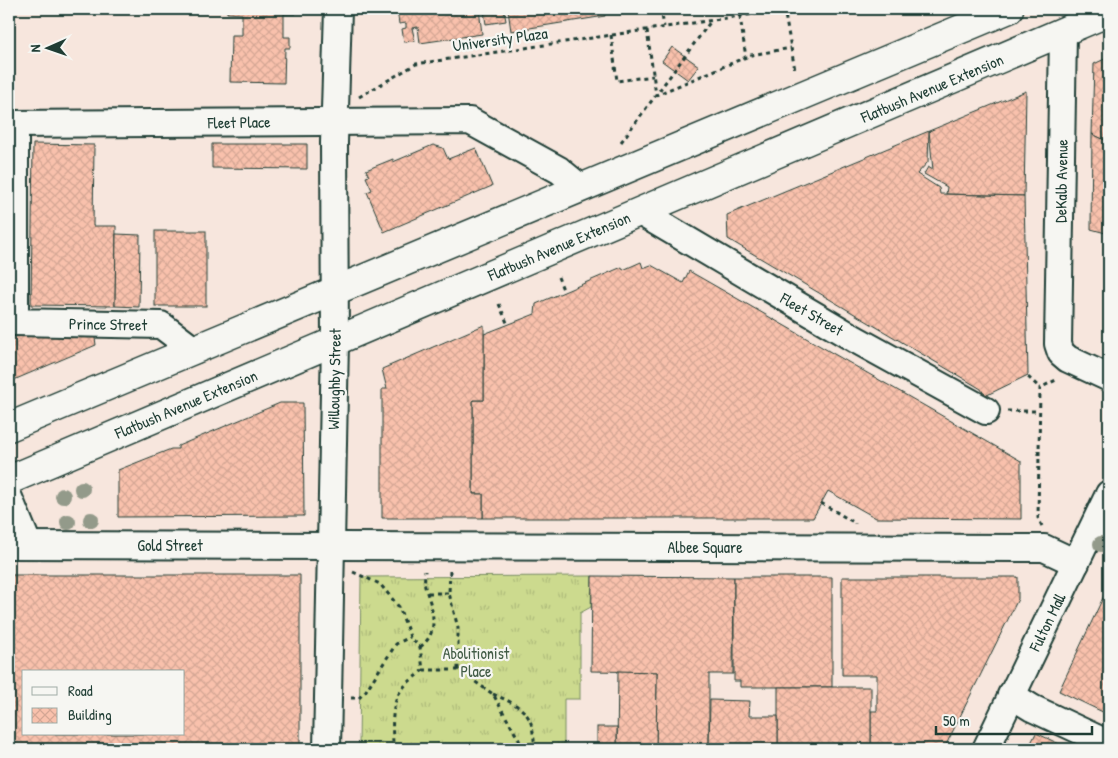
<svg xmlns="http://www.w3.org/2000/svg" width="1118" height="758" font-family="'Patrick Hand',sans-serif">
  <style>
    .grass { fill: url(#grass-tufts); stroke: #768c61 }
    .building { fill: url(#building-cross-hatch); stroke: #1f3d34; fill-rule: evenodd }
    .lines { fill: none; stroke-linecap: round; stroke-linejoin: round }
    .minor-casing { stroke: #1f3d34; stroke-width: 30 }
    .major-casing { stroke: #1f3d34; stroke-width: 31 }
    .path { stroke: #1f3d34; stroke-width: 3; stroke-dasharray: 4 4; stroke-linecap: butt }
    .minor { stroke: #f6f6f2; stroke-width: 26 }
    .major { stroke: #f6f6f2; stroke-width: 28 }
    .tree { fill: #939a8a }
    .labels { text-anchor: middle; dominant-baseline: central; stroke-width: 4.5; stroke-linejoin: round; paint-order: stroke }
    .street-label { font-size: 16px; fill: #1f3d34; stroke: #f6f6f2 }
    .park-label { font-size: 16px; fill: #425c46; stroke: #f6f6f2 }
  </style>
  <defs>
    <pattern id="grass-tufts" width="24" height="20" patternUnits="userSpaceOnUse" patternTransform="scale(1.25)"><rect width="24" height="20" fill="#ccda8e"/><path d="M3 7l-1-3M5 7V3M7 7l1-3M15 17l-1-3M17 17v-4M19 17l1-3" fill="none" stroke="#afbc7b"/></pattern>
    <pattern id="building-cross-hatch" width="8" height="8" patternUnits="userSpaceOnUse" patternTransform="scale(1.25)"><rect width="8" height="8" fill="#f9c1ac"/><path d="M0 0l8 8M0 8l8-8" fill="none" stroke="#d5a795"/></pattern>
  </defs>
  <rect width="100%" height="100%" fill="#f7e6dd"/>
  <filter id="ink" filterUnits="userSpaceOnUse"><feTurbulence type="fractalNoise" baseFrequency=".02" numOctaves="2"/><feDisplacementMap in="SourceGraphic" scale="10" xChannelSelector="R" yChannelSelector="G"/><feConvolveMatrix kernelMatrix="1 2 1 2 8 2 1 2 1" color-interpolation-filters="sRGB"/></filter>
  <g filter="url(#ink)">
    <path class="grass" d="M592 576 591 607 580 613V699H564V749H359L361 577Z"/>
    <g class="building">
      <path d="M227 9H295V14H284V37H290V48H285L284 83 230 82 231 35H242V14L227 13Z"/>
      <path d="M397 9H479L482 34 420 43 418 27 412 28 415 41 404 42 402 29 406 28V23L399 24Z"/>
      <path d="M487 9H604L605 16 511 31 508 10H504L506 21 486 24 484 11H487Z"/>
      <path d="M672 47 699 66 688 80 662 61Z"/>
      <path d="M1109 57V142L1092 134 1094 64Z"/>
      <path d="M1026 91 1024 196 946 194 947 187 924 174 928 167 933 170 929 131Z"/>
      <path d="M929 131 928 162 917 174 939 188 940 194 1024 196 1028 375 985 396 981 389 728 239 727 215Z"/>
      <path d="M1092 134 1109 142V234L1091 229Z"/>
      <path d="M33 144 94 145 93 226H116L115 306 31 305Z"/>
      <path d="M212 144H307V169L212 168Z"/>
      <path d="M433 145 443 148 448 159 476 148 492 186 384 232 367 192 372 190 366 177 369 176 366 170 393 159V162Z"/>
      <rect x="155" y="231" width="51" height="75"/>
      <path d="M116 234 140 235 139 307 115 306Z"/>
      <path d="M641 262 643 268 651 265 683 283 689 271 1021 461V519L876 518 828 491 813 518H483V494H473V400H484V334L535 314 536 304 622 267 623 270Z"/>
      <path d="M484 325V400H473V494H483V518H382V389H387L382 369Z"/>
      <path d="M9 331H94L96 345 9 382Z"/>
      <path d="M280 403H303L304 516 118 517V470L171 449H178V446Z"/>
      <path d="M9 575H300V749H9ZM24 672H184V734H24Z"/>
      <path d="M592 576 734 577 733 674H709V749H656L657 672 591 671Z"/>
      <path d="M734 577H832V687H740V681H734Z"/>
      <path d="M842 577H1018V599L944 749H871V711H877V675H842Z"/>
      <path d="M1109 585V715L1059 691Z"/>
      <path d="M618 671 657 672 656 749H617Z"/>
      <rect x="778" y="687" width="93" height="62"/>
      <path d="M710 700 750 701 749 716H778V749H709Z"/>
      <rect x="597" y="727" width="20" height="22"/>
      <path d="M1036 733 1070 749H1028Z"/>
    </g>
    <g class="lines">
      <defs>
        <g id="minor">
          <path d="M1063 33 1058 344 1061 353 1068 359 1109 378"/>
          <path d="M9 124 470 121 559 170 581 188"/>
          <path d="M15 124V322L161 325 194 350"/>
          <path d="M640 212 855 339 986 411"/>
          <path d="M9 498 28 544"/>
          <path d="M9 545 1044 548 1076 563"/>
          <path d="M1011 695 1032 708 1109 744"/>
          <path d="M327 749 335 341 334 143 338 9"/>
          <path d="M986 749 1109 494"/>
        </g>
        <g id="major">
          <path d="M9 427 1009 9"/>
          <path d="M9 480 1109 12"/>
        </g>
      </defs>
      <use href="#minor" class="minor-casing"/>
      <use href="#major" class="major-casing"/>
      <g class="path">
        <path d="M661 9 664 27"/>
        <path d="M784 9 795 70"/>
        <path d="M740 16 746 58"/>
        <path d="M647 30 656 95 751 55 791 48"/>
        <path d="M611 35 617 81 653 76"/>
        <path d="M359 97 416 64 788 9"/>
        <path d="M621 142 711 21"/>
        <path d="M558 277 564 292"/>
        <path d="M499 304 508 325"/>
        <path d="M1028 377 1040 388"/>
        <path d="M1007 411H1039"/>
        <path d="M821 503 855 523V524"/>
        <path d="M1042 526 1038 518 1040 388 1058 379"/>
        <path d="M450 571 449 593 458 628V670"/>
        <path d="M353 572 380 584 399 607 410 637 420 647 423 670C415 677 406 683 400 692 390 707 393 731 393 749"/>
        <path d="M428 593H449"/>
        <path d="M420 647C441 632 432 607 425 587 424 582 425 576 425 571"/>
        <path d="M423 670H458L493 694 524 749"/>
        <path d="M493 694C513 703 531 709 533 733 534 739 535 744 533 749"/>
        <path d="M351 698H359L365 692 396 644 410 637"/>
      </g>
      <use href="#minor" class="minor"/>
      <use href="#major" class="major"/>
    </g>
    <g class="tree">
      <circle cx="82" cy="489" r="8"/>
      <circle cx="63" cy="496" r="8"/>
      <circle cx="91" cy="520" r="8"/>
      <circle cx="68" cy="522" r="8"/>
      <circle cx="1101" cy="544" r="8"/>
    </g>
  </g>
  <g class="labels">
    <g class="street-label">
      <text transform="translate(500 39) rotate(-8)">University Plaza</text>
      <text transform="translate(932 88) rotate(-23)">Flatbush Avenue Extension</text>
      <text transform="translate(239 122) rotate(-1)">Fleet Place</text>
      <text transform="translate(1061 181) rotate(-89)">DeKalb Avenue</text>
      <text transform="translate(559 246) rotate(-23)">Flatbush Avenue Extension</text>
      <text transform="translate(812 314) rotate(30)">Fleet Street</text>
      <text transform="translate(108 324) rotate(1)">Prince Street</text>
      <text transform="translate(334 379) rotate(-89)">Willoughby Street</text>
      <text transform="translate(186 404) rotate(-23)">Flatbush Avenue Extension</text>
      <text x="170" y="545">Gold Street</text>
      <text x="705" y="547">Albee Square</text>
      <text transform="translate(1047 622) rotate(-64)">Fulton Mall</text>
    </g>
    <g class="park-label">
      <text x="476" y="653">Abolitionist<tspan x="476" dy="18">Place</tspan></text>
    </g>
  </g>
  <rect width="1118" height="758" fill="none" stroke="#f6f6f2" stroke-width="30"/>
  <rect x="15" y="15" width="1088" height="728" fill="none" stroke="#1f3d34" stroke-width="2" filter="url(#ink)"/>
  <rect x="22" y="670" width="162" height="65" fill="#f6f6f2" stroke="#a0aca6"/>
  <rect x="32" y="687" width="25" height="8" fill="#f6f6f2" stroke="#a0aca6"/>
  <text x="68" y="696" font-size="15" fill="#1f3d34">Road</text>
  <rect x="32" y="708" width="25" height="15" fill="url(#building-cross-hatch)" stroke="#a0aca6"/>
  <text x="68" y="720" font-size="15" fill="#1f3d34">Building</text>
  <g transform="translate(48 48) rotate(268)" stroke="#f6f6f2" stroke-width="4" paint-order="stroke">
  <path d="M0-4L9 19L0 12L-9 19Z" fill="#1f3d34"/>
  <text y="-8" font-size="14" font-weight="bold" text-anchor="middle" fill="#1f3d34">N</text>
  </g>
  <path d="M936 726v8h156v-8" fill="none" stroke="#1f3d34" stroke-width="2.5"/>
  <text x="943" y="726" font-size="15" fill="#1f3d34" stroke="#f6f6f2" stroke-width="4" paint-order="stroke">50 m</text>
</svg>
